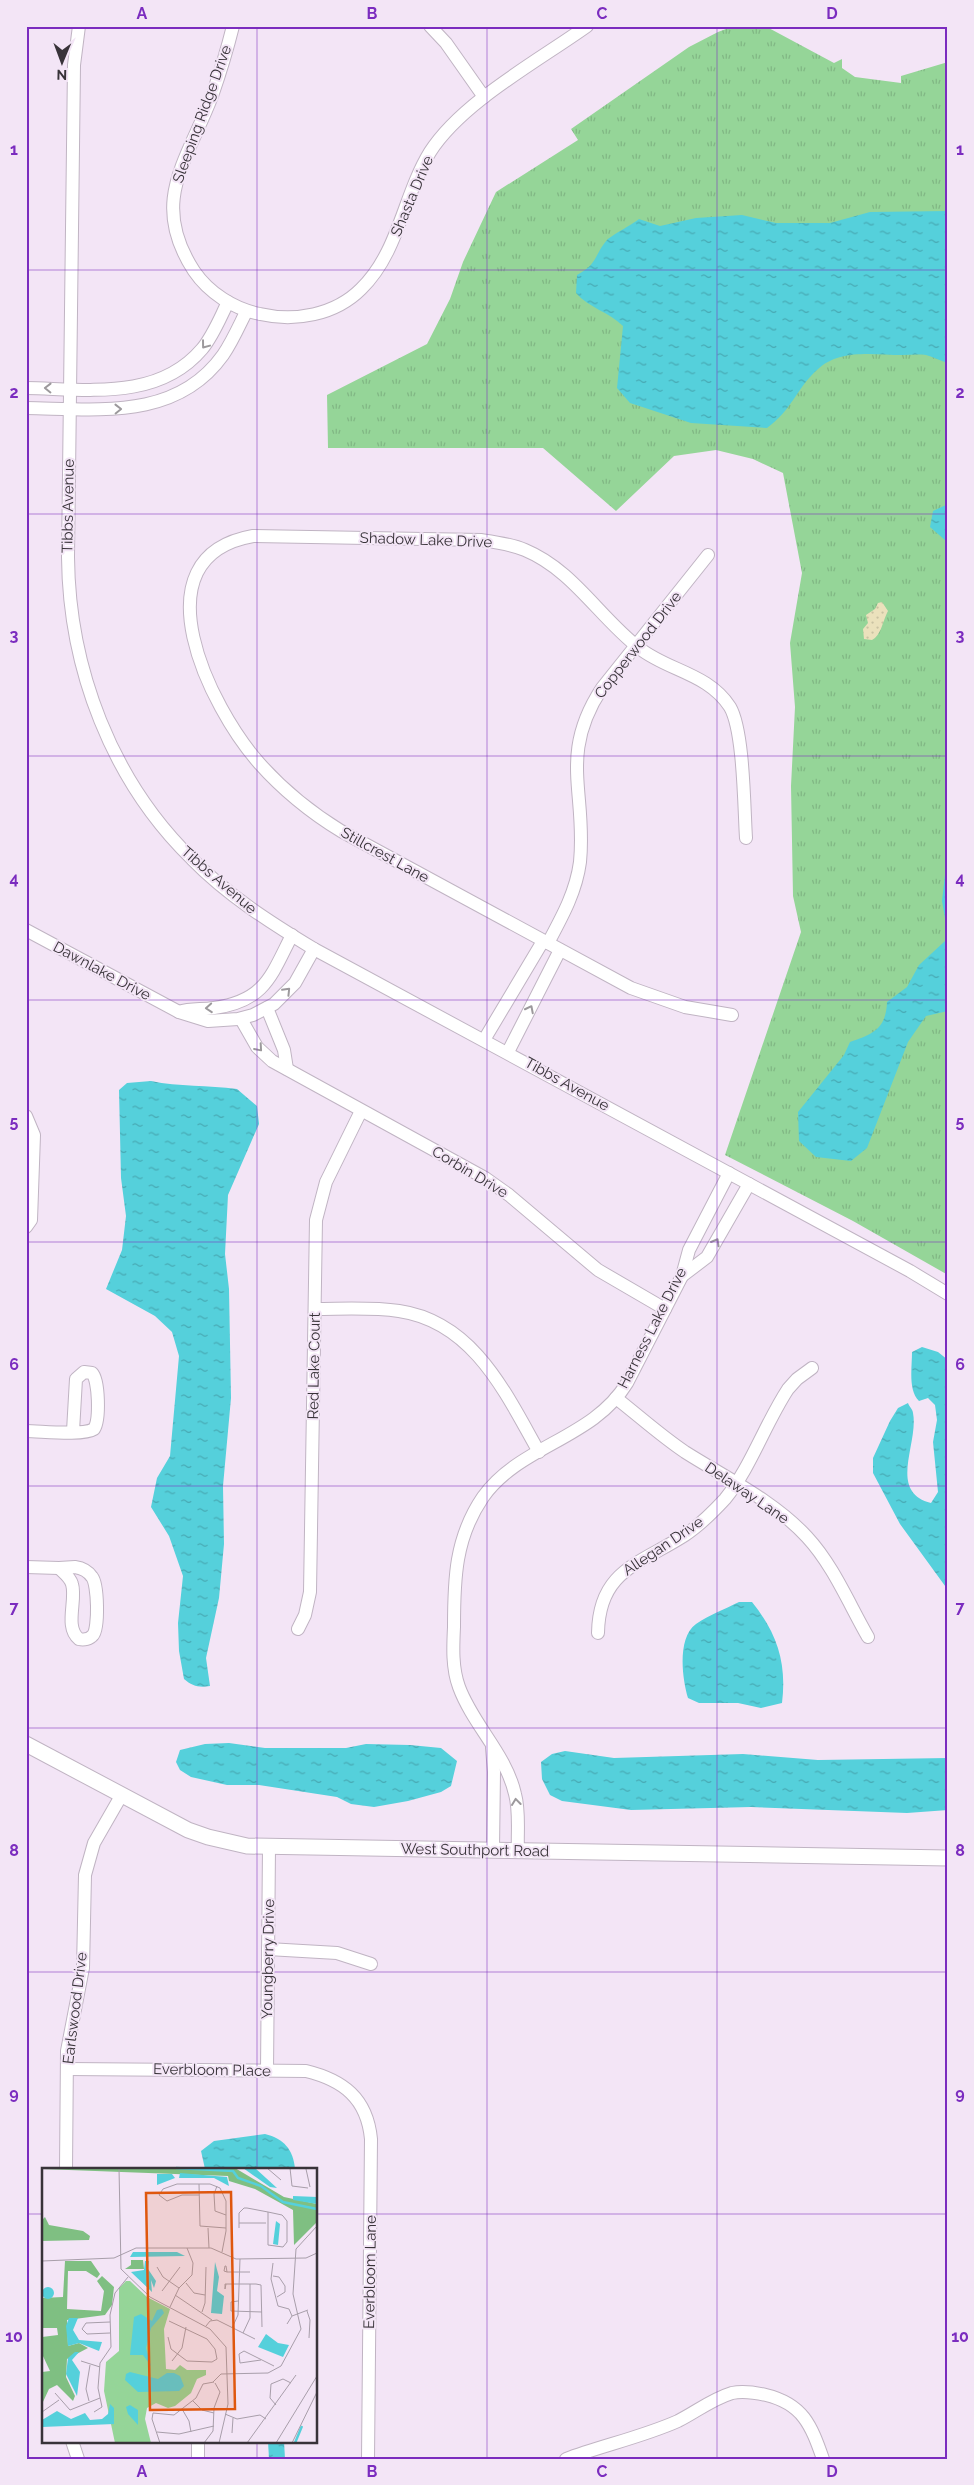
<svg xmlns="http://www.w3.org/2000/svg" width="974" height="2485" font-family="Raleway,sans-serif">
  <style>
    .grass { fill: url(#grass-tufts) }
    .sand { fill: url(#sand-dots) }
    .water { fill: url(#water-ripples) }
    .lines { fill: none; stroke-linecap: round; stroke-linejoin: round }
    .minor-casing { stroke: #c0b4c3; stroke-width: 14 }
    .major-casing { stroke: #c0b4c3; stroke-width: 17 }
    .minor { stroke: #fff; stroke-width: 12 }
    .major { stroke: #fff; stroke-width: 15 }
    .oneway { stroke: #9c999c }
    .grid { fill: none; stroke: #7b2cbf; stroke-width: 1; stroke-opacity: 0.55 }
    .labels { text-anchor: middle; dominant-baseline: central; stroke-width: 4; stroke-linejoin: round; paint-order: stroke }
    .street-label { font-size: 15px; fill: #383339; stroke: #f3e5f6 }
    .inset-river { fill: none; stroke: #55d0db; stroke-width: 2.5 }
    .inset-road { fill: none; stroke: #a89eaa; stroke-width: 1 }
    .view { fill: #df570e; fill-opacity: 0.15; stroke: #df570e; stroke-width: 2.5 }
    .inset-edge { fill: none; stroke: #383339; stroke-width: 2.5 }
    .neatline { fill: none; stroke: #7b2cbf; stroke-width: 2 }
    .grid-label { font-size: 16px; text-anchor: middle; font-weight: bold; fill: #7b2cbf }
  </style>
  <defs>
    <pattern id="grass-tufts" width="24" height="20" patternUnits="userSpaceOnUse" patternTransform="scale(1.25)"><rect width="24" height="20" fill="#95d598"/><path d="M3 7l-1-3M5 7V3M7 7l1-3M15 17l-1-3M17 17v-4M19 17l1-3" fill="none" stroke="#81b784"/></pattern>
    <pattern id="sand-dots" width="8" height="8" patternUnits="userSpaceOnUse" patternTransform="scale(1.25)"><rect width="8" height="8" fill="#ebe1bc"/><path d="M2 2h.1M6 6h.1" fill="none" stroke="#cac2a2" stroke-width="1.8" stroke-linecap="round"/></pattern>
    <pattern id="water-ripples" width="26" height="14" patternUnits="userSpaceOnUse" patternTransform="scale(1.25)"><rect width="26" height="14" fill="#55d0db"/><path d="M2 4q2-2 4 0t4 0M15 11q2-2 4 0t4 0" fill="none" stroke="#47a9b3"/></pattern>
  </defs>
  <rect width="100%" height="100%" fill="#f3e5f6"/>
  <path class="grass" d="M734 26H765L834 63 842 59V68L855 77 901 83V76L948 62V1275L853 1221 725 1155 801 932 793 896 791 786 795 707 790 643 802 573 783 473 753 459 716 450 674 456 616 511 543 448H328L327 395 427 344 450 299 463 262 496 192 578 140 571 129 689 47 718 32Z"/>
  <path class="sand" d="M882 602 888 611C883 620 881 636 872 640L864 639 863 629 868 623 866 615 875 609 878 603Z"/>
  <g class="water">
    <path d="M948 211V363C941 361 933 357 926 355 918 354 910 355 902 355 875 355 839 348 817 370 796 389 792 410 767 428L691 423 630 403 617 388 623 326C609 312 589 308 576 293L577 275C598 264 594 255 607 240 609 237 633 224 639 219L660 226 696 218 742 215 776 223H830L870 212Z"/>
    <path d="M948 504V550L946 541 930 527 933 511Z"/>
    <path d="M948 848V1011L926 1016 908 1042 867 1148 851 1161 816 1157 799 1141 798 1112 844 1055 850 1042C873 1034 886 1029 887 1002L907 987 919 965 945 941 946 924 942 901Z"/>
    <path d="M151 1081C179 1087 208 1085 237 1089L257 1106 259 1124 228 1195 225 1254 229 1289 231 1398 223 1486 224 1544 219 1598 206 1658 210 1686C199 1688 192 1686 184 1679L179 1651 178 1623 183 1576 169 1536 151 1507 157 1478 170 1456 179 1356 172 1332 155 1316 106 1289 122 1250 126 1216 121 1178 119 1090 127 1083Z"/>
    <path d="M922 1347 938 1352 948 1360V1590L900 1524 873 1473V1458L890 1421 898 1408 908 1403C909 1406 913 1410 913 1413 919 1443 887 1492 931 1503L938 1492 933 1442 937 1420 935 1405 928 1398 919 1401C908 1390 912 1368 912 1352Z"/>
    <path d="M739 1602H752C777 1633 787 1663 782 1703L761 1708 738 1703H699L688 1698C682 1678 677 1638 696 1624 709 1615 725 1609 739 1602Z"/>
    <path d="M229 1743 265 1748H346L366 1744 410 1745 441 1748 457 1761 451 1786 441 1792 408 1801 374 1807 351 1804 337 1797 259 1785H227L191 1777 180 1770 176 1762 180 1750 205 1744Z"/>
    <path d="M565 1751 614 1758 743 1754 818 1760 948 1758V1810L907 1813 751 1807 631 1810 562 1801 550 1795 542 1779 541 1762 552 1754Z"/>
    <path d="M265 2134C284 2139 293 2149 295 2169H205L201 2151 214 2141Z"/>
    <path d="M268 2441H284L285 2459H269Z"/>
  </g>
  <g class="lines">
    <defs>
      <g id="minor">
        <path d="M79 26 74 65 68 557C69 669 112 781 192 859 227 895 271 923 314 949L910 1271 948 1294"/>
        <path d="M233 26C227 50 220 73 212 96 187 161 149 202 194 271 209 293 234 309 260 314 295 322 335 315 361 289 399 252 403 196 430 152 462 102 538 61 587 26"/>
        <path d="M430 26 446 43 484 97"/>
        <path d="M26 388C87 389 158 401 202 349 213 336 220 318 228 302"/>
        <path d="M26 408C96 409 176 421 223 355 232 342 239 326 246 312"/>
        <path d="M26 930 179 1012 208 1021 238 1019 253 1015 274 1004 295 983 314 949"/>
        <path d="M548 943C562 917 576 892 580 862 587 793 558 755 602 688L708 555"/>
        <path d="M267 1008 284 1050 287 1069"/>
        <path d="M179 1012C191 1008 201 1010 214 1008 265 1001 271 976 292 935"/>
        <path d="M732 1015 685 1007 631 988 341 831C310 812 283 790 259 763 211 709 134 557 253 536L481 540C495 542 511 544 525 550 573 570 599 617 639 648 668 671 708 673 730 707 744 731 744 808 746 838"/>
        <path d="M241 1019 257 1047 272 1061 485 1178 509 1195 598 1270 665 1309"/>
        <path d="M484 1040 543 941"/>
        <path d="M508 1052 560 950"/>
        <path d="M26 1116 34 1135 31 1220 26 1227"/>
        <path d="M682 1276 707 1257 749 1184"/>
        <path d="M315 1309C342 1309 371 1307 399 1311 474 1322 506 1394 539 1452"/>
        <path d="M616 1398C639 1416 661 1436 685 1452 726 1478 774 1501 807 1537 833 1565 849 1604 868 1637"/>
        <path d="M26 1431C41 1431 83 1436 94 1429 100 1420 99 1380 92 1373L84 1372 76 1379 73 1431"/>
        <path d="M26 1567 59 1568"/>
        <path d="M75 1567C82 1568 88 1571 92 1577 98 1584 99 1628 93 1635 90 1639 84 1640 79 1639 64 1627 77 1600 72 1584 70 1577 64 1573 59 1568Z"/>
        <path d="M298 1629 305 1615 310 1592 316 1220 326 1182 361 1111"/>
        <path d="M598 1633C599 1570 640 1564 685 1535 700 1525 713 1512 725 1499 751 1467 765 1424 788 1389L797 1379 812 1368"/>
        <path d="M492 1748 494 1772 493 1850"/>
        <path d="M518 1851C517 1832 520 1812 515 1794 506 1754 473 1725 459 1687 452 1668 453 1647 454 1627 454 1579 455 1538 483 1497 520 1445 593 1439 627 1383L682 1276 689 1250 729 1173"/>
        <path d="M268 1949 337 1953 371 1964"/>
        <path d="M67 2069 306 2071C343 2080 367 2098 371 2139L368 2459"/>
        <path d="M267 2071 269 1847"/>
        <path d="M66 2169 67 2051 83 1968 85 1875 94 1843 121 1796"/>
        <path d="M72 2441 78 2459"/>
        <path d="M198 2441V2459"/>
        <path d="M566 2459C601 2446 645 2436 678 2421 696 2412 712 2399 732 2393 742 2391 757 2393 766 2395 803 2404 811 2425 823 2459"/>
      </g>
      <path id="major" d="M26 1744 188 1830 208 1837 247 1846 948 1858"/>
    </defs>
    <use href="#minor" class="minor-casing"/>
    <use href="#major" class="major-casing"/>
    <use href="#minor" class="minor"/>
    <use href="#major" class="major"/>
  </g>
  <defs><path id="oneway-chevron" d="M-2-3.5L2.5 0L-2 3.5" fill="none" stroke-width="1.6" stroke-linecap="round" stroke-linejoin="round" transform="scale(1.25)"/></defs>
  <g class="oneway">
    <use href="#oneway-chevron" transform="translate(205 345) rotate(127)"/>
    <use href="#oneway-chevron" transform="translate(48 388) rotate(-179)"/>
    <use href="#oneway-chevron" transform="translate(118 409) rotate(-1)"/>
    <use href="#oneway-chevron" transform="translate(287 991) rotate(-46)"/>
    <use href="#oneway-chevron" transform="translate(209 1008) rotate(176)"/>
    <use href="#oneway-chevron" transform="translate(530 1009) rotate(-63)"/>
    <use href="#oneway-chevron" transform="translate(259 1048) rotate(49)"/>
    <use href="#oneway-chevron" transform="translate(716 1242) rotate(-60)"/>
    <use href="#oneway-chevron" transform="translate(516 1802) rotate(-97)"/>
  </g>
  <path class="grid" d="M257 26V2169M487 26V2459M717 26V2459M26 270H948M26 514H948M26 756H948M26 1000H948M26 1242H948M26 1486H948M26 1728H948M26 1972H948M26 2214H44M316 2214H948M257 2441V2459"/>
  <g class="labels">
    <g class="street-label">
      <text transform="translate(202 114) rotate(-70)">Sleeping Ridge Drive</text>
      <text transform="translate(412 196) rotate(-67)">Shasta Drive</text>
      <text transform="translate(68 506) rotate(-89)">Tibbs Avenue</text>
      <text transform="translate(426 540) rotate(2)">Shadow Lake Drive</text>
      <text transform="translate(638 645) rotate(-52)">Copperwood Drive</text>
      <text transform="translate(385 855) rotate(29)">Stillcrest Lane</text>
      <text transform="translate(219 880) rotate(41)">Tibbs Avenue</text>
      <text transform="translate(102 971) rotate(28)">Dawnlake Drive</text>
      <text transform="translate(567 1084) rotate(29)">Tibbs Avenue</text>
      <text transform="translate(470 1172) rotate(31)">Corbin Drive</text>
      <text transform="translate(652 1328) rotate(-63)">Harness Lake Drive</text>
      <text transform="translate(314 1366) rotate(-89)">Red Lake Court</text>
      <text transform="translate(747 1493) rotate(34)">Delaway Lane</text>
      <text transform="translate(663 1546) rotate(-34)">Allegan Drive</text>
      <text transform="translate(475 1850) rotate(1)">West Southport Road</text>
      <text transform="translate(268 1959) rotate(-89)">Youngberry Drive</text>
      <text transform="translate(75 2008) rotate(-83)">Earlswood Drive</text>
      <text transform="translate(212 2070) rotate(1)">Everbloom Place</text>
      <text transform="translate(370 2272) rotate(-89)">Everbloom Lane</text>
    </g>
  </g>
  <g transform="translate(42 2168)">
    <rect width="275" height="275" fill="#f3e5f6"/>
    <path d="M84 113H88L105 129 128 141 122 161 124 201 133 202 138 197 145 202H164V207L155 211 149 225 133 238 126 240 114 235 105 240 103 251 109 275H73L62 223 64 194 77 183V120Z" fill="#95d598"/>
    <path d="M193 0 242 29 275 36V54L252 77 251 42 213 21 187 13 186 8 0 1ZM3 49 7 57 41 63 48 68 47 72 0 73V52ZM89 92H101L102 101H83L89 97ZM23 93H49L58 106 55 110 44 103H26L25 141 59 143 62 123 55 113 60 108 72 119 70 137 63 147 25 152 26 178 37 175 46 180 25 191 24 209 33 228 31 233 15 217 7 221 0 236V204L8 203 0 186V169L16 167 15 160H0V130L21 129Z" fill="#7fbf82"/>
    <path d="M201 0H213L235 20 228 19ZM138 5 185 9 187 18 172 10H137ZM115 6H130L133 10 115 17ZM251 28 275 29V36L251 32ZM234 53 238 56 236 77 231 76ZM91 84H135L143 88 88 89ZM103 93H107L106 101 114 113 112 120 109 112 110 124 89 104 102 102ZM173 94 177 109 175 123 182 128 180 146 169 145ZM0 125a6 6 0 1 1 12 0a6 6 0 1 1-12 0ZM120 141 122 145 109 160 104 180 109 198 101 187H88L92 149 99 146 110 153 115 142ZM27 150H36L31 162 37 172 60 174 57 183 37 175 26 178 24 158ZM224 166 236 175 247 177 241 189 216 179ZM33 184H37L30 192 38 204 35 228 24 206 26 190ZM88 204 116 211 125 205H132L138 208 142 218 137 223 96 224 83 212 84 206ZM68 236 72 240V256L0 259V252L15 243 29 251 43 245 48 252 60 251 66 246ZM88 237 96 242V257L86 246 84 239Z" fill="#55d0db"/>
    <path class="inset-river" d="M134 0 191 3 196 10 219 18 241 34 275 41M253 275 260 258"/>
    <path class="inset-road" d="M77 0 79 101 108 129 168 161 184 179 186 236 177 275M225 0 239 12M248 0 250 18 266 20M264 1 268 19M157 16 158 58 184 60M175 18 172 26 173 43 184 47M157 27H140L125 33 117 27 121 21 135 16H168L178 20 184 33V63L180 84M197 55H224M166 60 167 80M197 60V45L202 40H205L226 44 240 47 241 48 245 53V74L241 79 226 77V44M0 93 72 90 94 80H169L194 91 264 90 275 85M231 95 229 111 236 138 247 141 250 148M183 98H184L185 104 182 103ZM115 99 121 109 137 120M185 104H208M231 108 237 109 243 118V124L235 129M144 115 152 125 163 127M184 116 183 121V116H214L219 117 220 159M120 123 138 99M133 127 170 152M196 133 189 134V143L220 144M128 139 137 120 150 107 151 95 145 80M265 143 268 152 267 170M160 144 163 135 164 99M245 156 250 148 266 142M164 158 168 153 175 152 213 171M190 160 196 147 198 91M68 165 45 166 40 161 44 155 68 154M201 165 208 150V116M126 169 129 181 145 193 170 194 175 191 173 181 165 171 127 153M219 192 198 195 197 186 202 183 232 198M39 193 58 199M130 193 140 180 144 159M171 214 179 206 226 205 239 198 259 161 251 126 254 81 275 58M13 225 28 242 58 230M47 233 44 221 48 197M151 233 160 242 172 245M234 237 228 230 229 216 241 211 249 215M140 241 147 253 149 264M0 244 17 232M52 244 60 239 56 220 58 195 69 179 68 147 73 125 86 109M183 246 195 251 218 247 224 251M115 264 137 266 172 258M190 265 191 250M118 275 110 251 111 245 132 247 154 230 161 216 172 214M162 275 171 263 172 240 178 224 173 215M205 275 254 207M234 275 275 208M250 275 275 224"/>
    <path class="view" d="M189 24 193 241 108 242 104 25Z"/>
    <rect width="275" height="275" class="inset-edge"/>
  </g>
  <rect width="974" height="2485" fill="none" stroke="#f3e5f6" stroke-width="55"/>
  <g transform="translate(62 62) rotate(181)" stroke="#f3e5f6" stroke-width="4" paint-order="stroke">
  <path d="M0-4L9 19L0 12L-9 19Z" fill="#383339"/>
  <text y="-8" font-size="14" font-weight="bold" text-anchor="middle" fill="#383339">N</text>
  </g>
  <rect x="28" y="28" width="918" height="2430" class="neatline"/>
  <g class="grid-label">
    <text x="142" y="19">A</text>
    <text x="372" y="19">B</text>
    <text x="602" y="19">C</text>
    <text x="832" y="19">D</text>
    <text x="14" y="155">1</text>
    <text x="960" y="155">1</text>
    <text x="14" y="398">2</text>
    <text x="960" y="398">2</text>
    <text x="14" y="641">3</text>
    <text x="960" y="641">3</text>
    <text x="14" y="884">4</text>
    <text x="960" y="884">4</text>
    <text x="14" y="1127">5</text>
    <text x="960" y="1127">5</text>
    <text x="14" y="1370">6</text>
    <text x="960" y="1370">6</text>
    <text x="14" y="1613">7</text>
    <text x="960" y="1613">7</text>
    <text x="14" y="1856">8</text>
    <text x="960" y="1856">8</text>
    <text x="14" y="2099">9</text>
    <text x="960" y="2099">9</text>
    <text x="14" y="2342">10</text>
    <text x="960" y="2342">10</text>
    <text x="142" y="2477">A</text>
    <text x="372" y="2477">B</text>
    <text x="602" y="2477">C</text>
    <text x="832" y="2477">D</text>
  </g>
</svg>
